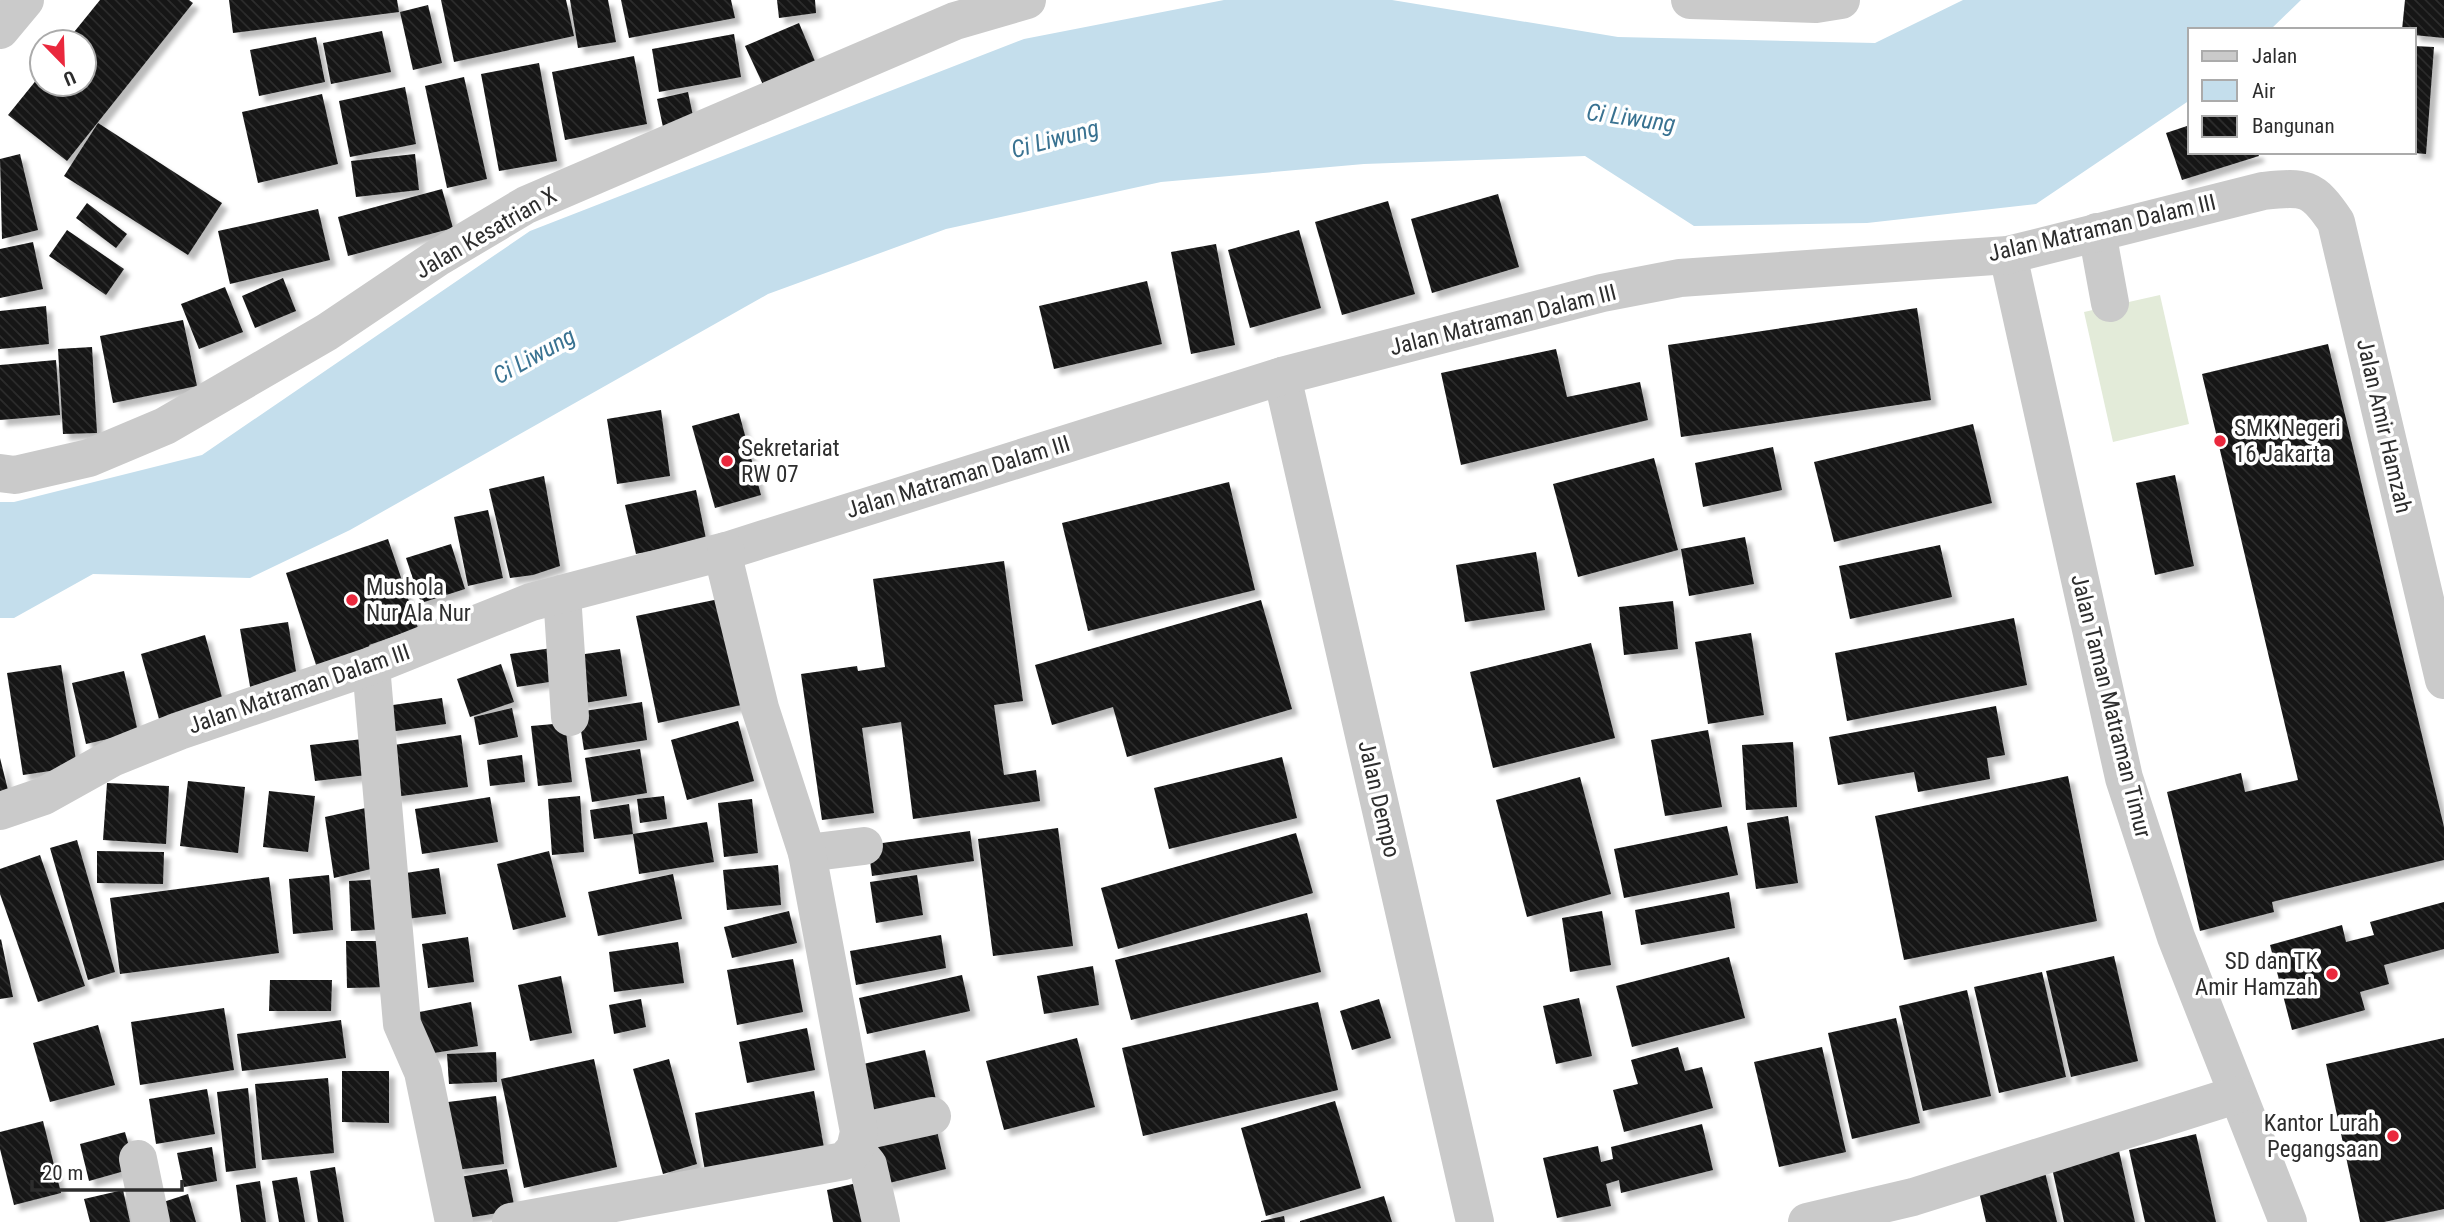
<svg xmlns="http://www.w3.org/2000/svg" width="2444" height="1222" font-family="'Roboto Condensed',sans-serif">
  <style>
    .pitch { fill: #e3ebd9 }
    .water { fill: #c4deec }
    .building { fill: url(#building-back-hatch); filter: url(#shadow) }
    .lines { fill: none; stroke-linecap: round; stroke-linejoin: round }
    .minor { stroke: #cacaca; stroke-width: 38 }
    .poi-dot { fill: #ea283d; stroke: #fff; stroke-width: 2.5 }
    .labels { text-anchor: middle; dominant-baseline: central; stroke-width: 7; stroke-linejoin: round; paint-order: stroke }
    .street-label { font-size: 23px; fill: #2d2d2d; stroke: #fff }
    .poi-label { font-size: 23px; fill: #2d2d2d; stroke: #fff; text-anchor: start }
    .water-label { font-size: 24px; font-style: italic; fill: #397291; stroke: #fff }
  </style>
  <defs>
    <pattern id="building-back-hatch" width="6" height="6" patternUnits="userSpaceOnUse" patternTransform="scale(1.75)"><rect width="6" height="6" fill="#141414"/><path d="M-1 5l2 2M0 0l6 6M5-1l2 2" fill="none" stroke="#2e2e2e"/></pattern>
    <filter id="shadow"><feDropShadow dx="6" dy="6" stdDeviation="2" flood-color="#0004"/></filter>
  </defs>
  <rect width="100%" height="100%" fill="#fff"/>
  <path class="pitch" d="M2160 295 2189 424 2113 442 2084 312Z"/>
  <path class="water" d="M1224 0H1392L1618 37 1875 43 1963 0H2301L2270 30H2190V100L2036 204 1867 223 1694 226 1585 156 1364 164 1161 182 946 229 768 294 350 530 250 578 93 574 14 618H0V502H14L202 455 530 231 1024 39Z"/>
  <g class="building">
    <path d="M100 0H189L193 3 67 161 8 115 42 73V84H84V42H66Z"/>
    <path d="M229 0H397L399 12 233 33Z"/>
    <path d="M441 0H566L574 36 454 62Z"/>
    <path d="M570 0H608L616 42 578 48Z"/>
    <path d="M621 0H731L735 18 629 38Z"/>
    <path d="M777 0H815L816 13 779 18Z"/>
    <path d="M2405 0H2444V38L2414 35V30H2402Z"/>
    <path d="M428 5 442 63 413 70 400 12Z"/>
    <path d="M799 23 817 66 765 89 745 46Z"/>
    <path d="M382 31 391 72 331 84 323 43Z"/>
    <path d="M734 34 741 77 659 92 652 49Z"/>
    <path d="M316 37 325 82 259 96 250 50Z"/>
    <path d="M2414 46 2434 47 2426 154 2414 153Z"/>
    <path d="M634 56 647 124 565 140 552 72Z"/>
    <path d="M539 63 557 161 499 171 481 74Z"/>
    <path d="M464 77 487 179 447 188 425 86Z"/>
    <path d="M405 87 416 144 350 157 339 101Z"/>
    <path d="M688 92 694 121 663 127 657 99Z"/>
    <path d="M322 94 338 164 258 183 242 112Z"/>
    <path d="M98 123 222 203 188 255 64 176Z"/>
    <path d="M2190 125V152H2257L2259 156 2182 180 2166 133Z"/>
    <path d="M20 154 38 230 2 239 0 159Z"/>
    <path d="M415 154 419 190 356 197 351 161Z"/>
    <path d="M442 189 453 228 348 256 338 217Z"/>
    <path d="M1498 194 1519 267 1432 293 1411 219Z"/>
    <path d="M1388 201 1415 294 1342 315 1315 222Z"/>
    <path d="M87 203 127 234 116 248 76 218Z"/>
    <path d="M318 209 330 260 230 284 218 231Z"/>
    <path d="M67 230 124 269 106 295 49 256Z"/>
    <path d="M1299 230 1321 308 1250 328 1228 250Z"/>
    <path d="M33 242 43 289 0 298V249Z"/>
    <path d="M1216 244 1235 345 1191 354 1171 252Z"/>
    <path d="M283 278 296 311 255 328 242 296Z"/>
    <path d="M1147 281 1162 344 1054 369 1039 306Z"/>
    <path d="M225 287 243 332 199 349 181 304Z"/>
    <path d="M46 306 49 344 0 349V311Z"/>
    <path d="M1917 308 1931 400 1681 437 1668 345Z"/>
    <path d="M183 320 197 386 113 403 100 336Z"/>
    <path d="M2328 344 2444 827V860L2272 902 2274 912 2200 931 2167 792 2241 773 2245 792 2298 780 2202 374Z"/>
    <path d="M92 347 97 433 63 434 58 349Z"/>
    <path d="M1556 349 1567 397 1640 382 1648 420 1461 465 1441 373Z"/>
    <path d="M56 360 60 415 0 420V365Z"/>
    <path d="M661 410 670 476 617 484 607 419Z"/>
    <path d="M739 413 761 495 715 508 692 426Z"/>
    <path d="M1973 424 1992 503 1834 542 1814 462Z"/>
    <path d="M1773 447 1782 490 1703 507 1695 463Z"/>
    <path d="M1654 458 1678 550 1578 577 1553 484Z"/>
    <path d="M2175 475 2194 566 2155 575 2136 483Z"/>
    <path d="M544 476 560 566 533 575 510 578 489 489Z"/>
    <path d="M1229 482 1255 590 1088 631 1062 523Z"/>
    <path d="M696 490 706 539 636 554 625 505Z"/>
    <path d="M488 510 503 578 468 586 454 517Z"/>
    <path d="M1745 537 1754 584 1689 596 1681 549Z"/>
    <path d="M388 539 418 628 369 645 374 655 320 677 286 573Z"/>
    <path d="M451 544 465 589 421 603 406 558Z"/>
    <path d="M1940 545 1952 597 1850 619 1839 566Z"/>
    <path d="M1536 552 1545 610 1465 622 1456 565Z"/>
    <path d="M1004 561 1023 701 994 705 1004 775 1036 770 1040 801 913 819 901 722 862 728 874 813 822 820 801 674 857 666 858 671 885 667 873 579Z"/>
    <path d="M724 598 746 704 658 723 636 616Z"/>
    <path d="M1261 600 1292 709 1127 757 1113 707 1052 725 1035 665Z"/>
    <path d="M1673 601 1678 649 1624 655 1619 607Z"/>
    <path d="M2014 618 2027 685 1847 721 1835 653Z"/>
    <path d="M288 622 298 684 251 692 240 629Z"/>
    <path d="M1751 633 1764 715 1708 724 1695 642Z"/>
    <path d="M205 635 223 701 159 719 141 654Z"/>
    <path d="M1591 643 1615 738 1493 768 1470 672Z"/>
    <path d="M559 647 562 680 517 687 510 654Z"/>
    <path d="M620 649 627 696 578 704 571 656Z"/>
    <path d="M501 664 514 702 470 717 457 679Z"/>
    <path d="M61 665 77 767 23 775 7 673Z"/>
    <path d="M124 671 138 732 86 744 72 683Z"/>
    <path d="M442 698 446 724 389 732 386 706Z"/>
    <path d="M642 702 647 740 584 750 578 712Z"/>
    <path d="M1996 706 2005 755 1987 758 1990 779 1918 792 1914 772 1838 785 1829 737Z"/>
    <path d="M512 708 518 737 479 745 474 717Z"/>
    <path d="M738 721 754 781 687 800 671 740Z"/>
    <path d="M565 723 572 782 538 786 531 726Z"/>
    <path d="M1708 730 1722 807 1665 816 1651 740Z"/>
    <path d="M461 735 468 787 394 797 387 746Z"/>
    <path d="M363 739 367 775 315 781 310 745Z"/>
    <path d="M1793 742 1797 807 1746 810 1742 745Z"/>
    <path d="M640 749 647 793 592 802 585 758Z"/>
    <path d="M522 755 525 782 490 786 487 760Z"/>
    <path d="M1282 757 1297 818 1169 849 1154 788Z"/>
    <path d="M0 758 8 790 0 792Z"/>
    <path d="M2068 776 2097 921 1904 960 1875 816Z"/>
    <path d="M1580 777 1611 894 1527 917 1496 800Z"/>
    <path d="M188 781 245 787 238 853 180 846Z"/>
    <path d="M107 783 169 786 166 844 103 840Z"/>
    <path d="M269 791 315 796 308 852 263 847Z"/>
    <path d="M580 796 584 852 552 855 548 799Z"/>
    <path d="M664 796 667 819 640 823 637 799Z"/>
    <path d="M490 797 498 842 422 854 415 809Z"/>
    <path d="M752 799 758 853 724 857 718 803Z"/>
    <path d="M629 804 633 834 707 822 714 862 639 874 633 834 594 839 590 810Z"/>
    <path d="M370 807 379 867 334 878 325 817Z"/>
    <path d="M1788 816 1798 883 1756 889 1747 823Z"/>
    <path d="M1727 826 1738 875 1624 898 1614 849Z"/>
    <path d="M1058 828 1073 946 993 956 978 839Z"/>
    <path d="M970 831 974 861 872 876 868 845Z"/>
    <path d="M1296 833 1313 893 1118 949 1101 888Z"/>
    <path d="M77 840 115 972 88 980 50 848Z"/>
    <path d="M97 851 164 852 163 884 97 883Z"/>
    <path d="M549 851 566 917 513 930 497 864Z"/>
    <path d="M40 855 85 986 38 1002 0 894V869Z"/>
    <path d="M778 865 781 905 727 910 723 870Z"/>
    <path d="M439 868 446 914 406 919 399 874Z"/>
    <path d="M673 874 682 919 598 936 588 892Z"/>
    <path d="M329 875 333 930 293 934 289 879Z"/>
    <path d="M917 875 923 915 876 923 870 882Z"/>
    <path d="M269 877 279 953 120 974 110 898Z"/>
    <path d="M383 879 386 929 351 931 349 881Z"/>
    <path d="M1729 892 1735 928 1641 945 1635 910Z"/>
    <path d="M2444 902V949L2384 965 2389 984 2360 992 2365 1010 2292 1030 2270 945 2342 925 2346 942 2374 935 2370 922Z"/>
    <path d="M789 911 797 943 732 958 724 927Z"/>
    <path d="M1602 911 1611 965 1570 972 1562 918Z"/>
    <path d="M1307 913 1321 972 1131 1020 1115 960Z"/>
    <path d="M941 935 946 968 856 985 850 951Z"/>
    <path d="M468 937 474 982 428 988 422 944Z"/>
    <path d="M1 939 13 997 0 999V940Z"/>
    <path d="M346 941H383L389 987 347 988Z"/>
    <path d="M678 942 684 983 614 992 609 952Z"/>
    <path d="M2114 956 2138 1061 2071 1077 2046 971Z"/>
    <path d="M1729 957 1745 1018 1632 1047 1616 986Z"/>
    <path d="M793 959 803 1012 737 1025 727 970Z"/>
    <path d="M1093 966 1099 1005 1044 1014 1037 976Z"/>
    <path d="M2042 972 2066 1077 1999 1093 1974 987Z"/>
    <path d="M962 975 970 1011 867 1034 859 998Z"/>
    <path d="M561 976 572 1033 530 1041 518 985Z"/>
    <path d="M270 980H332L331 1011H269Z"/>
    <path d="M1967 990 1991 1096 1923 1111 1899 1006Z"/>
    <path d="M1579 998 1592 1056 1556 1064 1543 1006Z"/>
    <path d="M641 999 646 1027 614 1034 609 1005Z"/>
    <path d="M1379 999 1391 1038 1352 1050 1340 1011Z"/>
    <path d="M471 1002 478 1046 421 1055 414 1013Z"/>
    <path d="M1318 1002 1338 1090 1143 1136 1122 1048Z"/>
    <path d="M224 1008 234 1070 140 1085 131 1022Z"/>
    <path d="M1896 1018 1920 1123 1852 1139 1828 1033Z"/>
    <path d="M341 1020 346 1058 242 1071 237 1034Z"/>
    <path d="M98 1025 115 1085 50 1102 33 1043Z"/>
    <path d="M807 1028 815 1070 747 1083 739 1042Z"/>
    <path d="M1077 1038 1095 1107 1004 1130 986 1061Z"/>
    <path d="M2444 1038V1209L2384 1222H2360L2326 1064Z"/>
    <path d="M1678 1047 1685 1071 1702 1067 1713 1108 1624 1132 1613 1090 1638 1084 1631 1060Z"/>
    <path d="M1822 1047 1846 1152 1779 1167 1754 1062Z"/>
    <path d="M925 1050 936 1100 870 1115 859 1065Z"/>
    <path d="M496 1052 497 1082 449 1084 447 1054Z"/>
    <path d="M594 1059 617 1167 524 1188 501 1079Z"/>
    <path d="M669 1059 697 1164 663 1174 633 1069Z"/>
    <path d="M342 1071H389V1123L342 1122Z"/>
    <path d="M328 1078 334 1153 262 1160 255 1084Z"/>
    <path d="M248 1088 256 1168 226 1172 217 1092Z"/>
    <path d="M207 1089 215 1134 156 1144 149 1099Z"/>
    <path d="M814 1091 824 1148 705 1171 695 1113Z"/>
    <path d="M496 1096 504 1164 456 1170 448 1102Z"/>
    <path d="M1335 1101 1361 1188 1266 1216 1241 1128Z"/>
    <path d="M43 1121 61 1193 14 1205 0 1149V1132Z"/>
    <path d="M935 1123 946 1169 885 1184 875 1138Z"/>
    <path d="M1702 1124 1713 1170 1621 1193 1619 1180 1606 1184 1611 1206 1557 1218 1543 1158 1598 1146 1601 1162 1613 1159 1611 1147Z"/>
    <path d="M125 1132 135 1168 89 1181 80 1144Z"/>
    <path d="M2196 1134 2216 1222H2145L2129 1150Z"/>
    <path d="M212 1147 217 1181 184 1187 177 1153Z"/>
    <path d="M2119 1151 2135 1222H2064L2052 1168Z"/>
    <path d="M335 1167 344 1222H318L310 1171Z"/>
    <path d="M2044 1168 2057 1222H1986L1977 1183Z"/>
    <path d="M507 1169 515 1210 461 1219 454 1178Z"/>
    <path d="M297 1177 305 1222H279L272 1181Z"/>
    <path d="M260 1181 266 1222H241L236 1185Z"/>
    <path d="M857 1183 865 1222H833L827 1190Z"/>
    <path d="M123 1190 130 1222H90L84 1199Z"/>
    <path d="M188 1194 196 1222H159L154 1205Z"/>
    <path d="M1384 1196 1392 1222H1300V1221Z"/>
    <path d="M1284 1216 1285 1222H1261V1221Z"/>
  </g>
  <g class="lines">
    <g class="minor">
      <path d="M1690 0 1816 4 1841 0"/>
      <path d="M0 30 25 0"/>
      <path d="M2097 232 2110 303"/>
      <path d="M2008 255 2124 778 2176 937 2288 1222"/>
      <path d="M1282 376 1475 1222"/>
      <path d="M0 473 15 475 89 458 165 426 327 332 437 258 526 205 955 21 1027 0"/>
      <path d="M562 594 570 717"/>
      <path d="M371 666 402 1024 423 1072 454 1222"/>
      <path d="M0 811 44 796 114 757 179 731 371 666 531 602 726 551 1282 376 1602 293 1680 278 2008 255 2263 191C2305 187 2312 186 2336 222L2444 680"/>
      <path d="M807 853 864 846"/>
      <path d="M859 1132 932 1116"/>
      <path d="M855 1149 868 1165 881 1222"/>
      <path d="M138 1159 151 1222"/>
      <path d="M511 1222 844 1161 855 1149 859 1132 807 853 760 708 726 568V551"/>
      <path d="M1807 1222 1913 1197 2236 1095"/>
    </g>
  </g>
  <g class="poi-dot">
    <circle cx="2220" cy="441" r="7"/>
    <circle cx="727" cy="461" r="7"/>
    <circle cx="352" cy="600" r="7"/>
    <circle cx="2332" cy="974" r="7"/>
    <circle cx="2393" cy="1136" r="7"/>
  </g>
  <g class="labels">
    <g class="street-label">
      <text transform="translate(2102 228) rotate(-13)">Jalan Matraman Dalam III</text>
      <text transform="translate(486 233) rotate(-30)">Jalan Kesatrian X</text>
      <text transform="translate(1503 320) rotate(-14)">Jalan Matraman Dalam III</text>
      <text transform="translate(2384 426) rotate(77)">Jalan Amir Hamzah</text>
      <text transform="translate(958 477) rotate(-17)">Jalan Matraman Dalam III</text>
      <text transform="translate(299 689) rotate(-19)">Jalan Matraman Dalam III</text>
      <text transform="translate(2111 706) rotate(76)">Jalan Taman Matraman Timur</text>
      <text transform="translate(1379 799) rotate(77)">Jalan Dempo</text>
    </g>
    <g class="poi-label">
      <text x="2234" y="428">SMK Negeri<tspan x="2234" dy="26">16 Jakarta</tspan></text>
      <text x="741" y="448">Sekretariat<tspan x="741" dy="26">RW 07</tspan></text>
      <text x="366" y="587">Mushola<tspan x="366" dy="26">Nur Ala Nur</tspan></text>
      <text x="2318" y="961" text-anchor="end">SD dan TK<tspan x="2318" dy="26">Amir Hamzah</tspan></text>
      <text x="2379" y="1123" text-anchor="end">Kantor Lurah<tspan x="2379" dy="26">Pegangsaan</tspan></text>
    </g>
    <g class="water-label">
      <text transform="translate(1631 118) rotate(8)">Ci Liwung</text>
      <text transform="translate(1055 139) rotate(-15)">Ci Liwung</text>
      <text transform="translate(534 356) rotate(-29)">Ci Liwung</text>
    </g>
  </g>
  <rect x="2188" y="28" width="228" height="126" fill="#ffffff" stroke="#ababab" stroke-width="2"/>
  <rect x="2202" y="51" width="35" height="10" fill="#cacaca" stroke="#ababab" stroke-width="2"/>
  <text x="2252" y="63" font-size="21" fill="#2d2d2d">Jalan</text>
  <rect x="2202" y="80" width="35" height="21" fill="#c4deec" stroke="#ababab" stroke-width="2"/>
  <text x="2252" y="98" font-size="21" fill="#2d2d2d">Air</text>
  <rect x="2202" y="116" width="35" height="21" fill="url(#building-back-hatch)" stroke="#ababab" stroke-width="2"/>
  <text x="2252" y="133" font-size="21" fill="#2d2d2d">Bangunan</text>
  <g transform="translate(63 63) rotate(157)"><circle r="33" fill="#ffffff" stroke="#ababab" stroke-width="2"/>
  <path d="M0-5L12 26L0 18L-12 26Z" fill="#ea283d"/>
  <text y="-10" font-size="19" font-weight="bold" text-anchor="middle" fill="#2d2d2d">U</text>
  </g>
  <path d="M32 1180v10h150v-10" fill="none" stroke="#2d2d2d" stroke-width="3.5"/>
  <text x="42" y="1180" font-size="21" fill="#2d2d2d" stroke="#ffffff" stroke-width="5" paint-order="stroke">20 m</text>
</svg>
